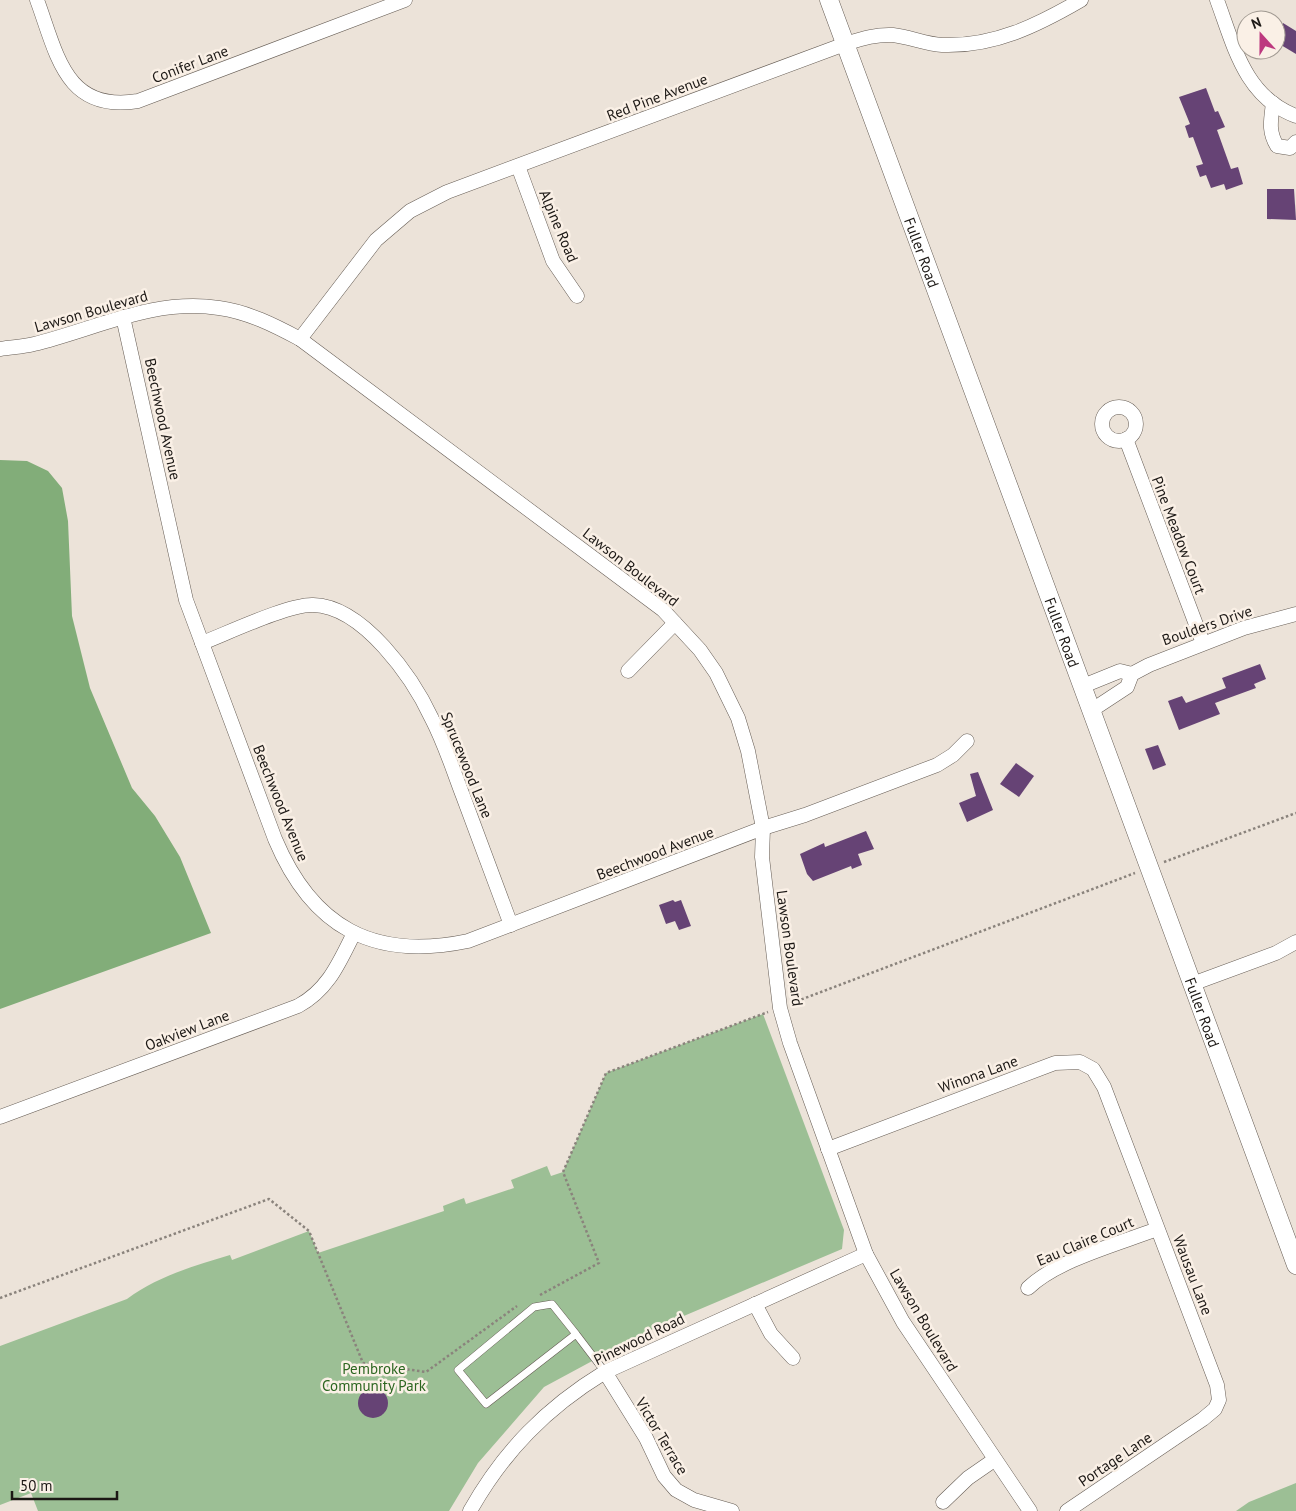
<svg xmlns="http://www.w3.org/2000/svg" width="1296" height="1511" font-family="'PT Sans',sans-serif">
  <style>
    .green { fill: #9cbf95 }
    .forest { fill: #82ad79 }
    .building { fill: #664375 }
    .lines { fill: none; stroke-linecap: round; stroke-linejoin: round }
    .service-casing { stroke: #665d55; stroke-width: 8 }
    .minor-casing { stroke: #665d55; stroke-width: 15 }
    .tertiary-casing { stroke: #665d55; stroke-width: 19 }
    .path { stroke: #8a837c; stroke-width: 2.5; stroke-dasharray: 2.5 2.5; stroke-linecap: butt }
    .service { stroke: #fff; stroke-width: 7 }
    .minor { stroke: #fff; stroke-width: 14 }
    .tertiary { stroke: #fff; stroke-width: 18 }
    .labels { text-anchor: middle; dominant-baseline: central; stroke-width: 5; stroke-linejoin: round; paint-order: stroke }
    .street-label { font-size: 15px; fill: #1c1815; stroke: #faf0e6 }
    .park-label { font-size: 15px; fill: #2c6620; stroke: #faf0e6 }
  </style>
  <rect width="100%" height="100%" fill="#ece3d9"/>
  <g class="green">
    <path d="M763 1014 844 1230 842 1249 646 1332 544 1387 478 1463 449 1511H38L31 1493 0 1505V1346L127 1299C158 1276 194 1266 230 1255L232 1260 309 1231 318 1253 444 1211 443 1206 464 1198 466 1204 514 1188 511 1180 547 1166 551 1176 563 1172 606 1073Z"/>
    <path d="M1296 1483V1511H1236L1249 1502Z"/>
  </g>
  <path class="forest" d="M0 460 27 461 48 471 62 488 68 521 72 616 90 688 132 788 155 816 180 857 211 933 0 1009Z"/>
  <g class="building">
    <path d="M1283 23 1296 31V54L1276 42V34Z"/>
    <path d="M1206 88 1215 112 1218 111 1225 127 1217 130 1231 169 1238 167 1243 184 1226 190 1224 184 1211 188 1206 175 1200 177 1196 166 1203 164 1193 137 1189 138 1185 126 1190 124 1179 97Z"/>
    <path d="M1267 189H1294L1296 220 1267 219Z"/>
    <path d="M1260 664 1266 679 1254 684 1256 688 1215 703 1220 714 1179 730 1168 701 1182 696 1186 703 1226 688 1222 678Z"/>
    <path d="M1158 745 1166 765 1153 770 1145 749Z"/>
    <path d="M1016 763 1034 776 1019 797 1000 784Z"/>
    <path d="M978 772 993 810 967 822 959 803 976 796 970 774Z"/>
    <path d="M866 831 874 849 858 854 862 865 852 869 851 866 813 881 807 874 800 854 824 843 825 847Z"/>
    <path d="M673 900 675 902 681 900 691 926 679 930 675 921 666 924 659 905Z"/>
    <circle cx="373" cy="1403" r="15"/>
  </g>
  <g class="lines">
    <defs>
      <path id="service" d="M576 1334 552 1304 534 1307 458 1370 486 1404 576 1334 605 1372"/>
      <g id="minor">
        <path d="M37 0C57 54 65 113 138 101L405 0"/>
        <path d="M1217 0C1234 46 1245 97 1296 116"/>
        <path d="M1273 103C1271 120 1268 131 1277 146L1290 148 1296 142"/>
        <path d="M518 166 553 261 577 296"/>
        <path d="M123 317 186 600 275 839C312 927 373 961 468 941L763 828 805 815 937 765 953 755 967 741"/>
        <path d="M300 339 376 240 410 211 447 192 845 44C861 39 876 34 893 35 910 37 926 44 942 45 994 47 1038 25 1081 0"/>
        <path d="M0 349C11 347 23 347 34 344 96 329 153 298 219 308 248 312 274 325 300 339L663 610 700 650 716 673 738 718 748 751 763 828 762 857 780 1008 790 1043 866 1254 903 1322 1030 1511"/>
        <circle cx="1119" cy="424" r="17"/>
        <path d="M1126 439 1203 643"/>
        <path d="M202 643C228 633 289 604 313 605 363 606 413 678 432 719 445 744 453 770 463 796 479 839 495 882 511 925"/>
        <path d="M628 671 675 623"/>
        <path d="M1083 686 1120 671 1132 674"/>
        <path d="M1092 710 1127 687 1132 674 1149 665 1244 628 1296 614"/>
        <path d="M1192 984 1276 953 1296 942"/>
        <path d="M0 1117 298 1006C328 990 339 963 354 933"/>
        <path d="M828 1149 1055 1063 1080 1062 1093 1069 1104 1087 1217 1385 1219 1400 1215 1409 1203 1419 1067 1511"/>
        <path d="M1028 1288C1057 1260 1118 1244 1157 1229"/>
        <path d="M755 1304 771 1334 793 1358"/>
        <path d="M605 1372 646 1438 664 1476 676 1490 694 1500 732 1511"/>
        <path d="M943 1502 968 1478 994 1460"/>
        <path d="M470 1511C504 1451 546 1408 605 1372L866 1254"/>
      </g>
      <g id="tertiary">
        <path id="s1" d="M829 0 1296 1265"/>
      </g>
    </defs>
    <use href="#service" class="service-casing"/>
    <use href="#minor" class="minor-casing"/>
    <use href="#tertiary" class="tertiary-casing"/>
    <g class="path">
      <path d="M1164 862 1296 813"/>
      <path d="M792 1003 1135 873"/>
      <path d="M540 1295 599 1263 563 1172 606 1073 768 1012"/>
      <path d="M0 1298 269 1199 309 1231 363 1363 426 1372 517 1306"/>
    </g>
    <use href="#service" class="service"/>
    <use href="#minor" class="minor"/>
    <use href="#tertiary" class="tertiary"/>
  </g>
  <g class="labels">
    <g class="street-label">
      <text transform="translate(190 64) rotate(-21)">Conifer Lane</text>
      <text transform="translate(657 97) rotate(-21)">Red Pine Avenue</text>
      <text transform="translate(559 226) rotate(67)">Alpine Road</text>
      <text stroke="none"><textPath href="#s1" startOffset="269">Fuller Road</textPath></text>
      <text transform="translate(91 311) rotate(-16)">Lawson Boulevard</text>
      <text transform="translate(163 419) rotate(78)">Beechwood Avenue</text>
      <text transform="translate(1179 535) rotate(69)">Pine Meadow Court</text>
      <text transform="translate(631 567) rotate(38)">Lawson Boulevard</text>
      <text transform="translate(1207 625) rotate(-19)">Boulders Drive</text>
      <text stroke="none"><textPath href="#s1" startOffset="674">Fuller Road</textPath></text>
      <text transform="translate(467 765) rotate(68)">Sprucewood Lane</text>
      <text transform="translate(281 803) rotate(68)">Beechwood Avenue</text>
      <text transform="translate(655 853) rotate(-21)">Beechwood Avenue</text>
      <text transform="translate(790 948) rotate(82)">Lawson Boulevard</text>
      <text stroke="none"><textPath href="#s1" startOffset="1079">Fuller Road</textPath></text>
      <text transform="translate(187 1030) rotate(-21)">Oakview Lane</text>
      <text transform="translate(978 1074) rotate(-20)">Winona Lane</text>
      <text transform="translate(1085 1241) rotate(-23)">Eau Claire Court</text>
      <text transform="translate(1193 1275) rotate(69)">Wausau Lane</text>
      <text transform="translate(924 1320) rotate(59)">Lawson Boulevard</text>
      <text transform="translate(639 1339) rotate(-26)">Pinewood Road</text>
      <text transform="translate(662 1436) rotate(59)">Victor Terrace</text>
      <text transform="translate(1115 1459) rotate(-34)">Portage Lane</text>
    </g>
    <g class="park-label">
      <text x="374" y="1368">Pembroke<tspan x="374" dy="17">Community Park</tspan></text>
    </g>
  </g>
  <g transform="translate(1261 35) rotate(339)"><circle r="24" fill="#faf0e6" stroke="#a19a92"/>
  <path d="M0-4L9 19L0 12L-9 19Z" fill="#bd397f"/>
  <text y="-8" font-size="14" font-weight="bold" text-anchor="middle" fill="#1c1815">N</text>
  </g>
  <path d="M12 1491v8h105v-8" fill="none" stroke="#1c1815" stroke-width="2.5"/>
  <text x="20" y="1491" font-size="15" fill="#1c1815" stroke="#faf0e6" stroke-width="4" paint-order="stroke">50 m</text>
</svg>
